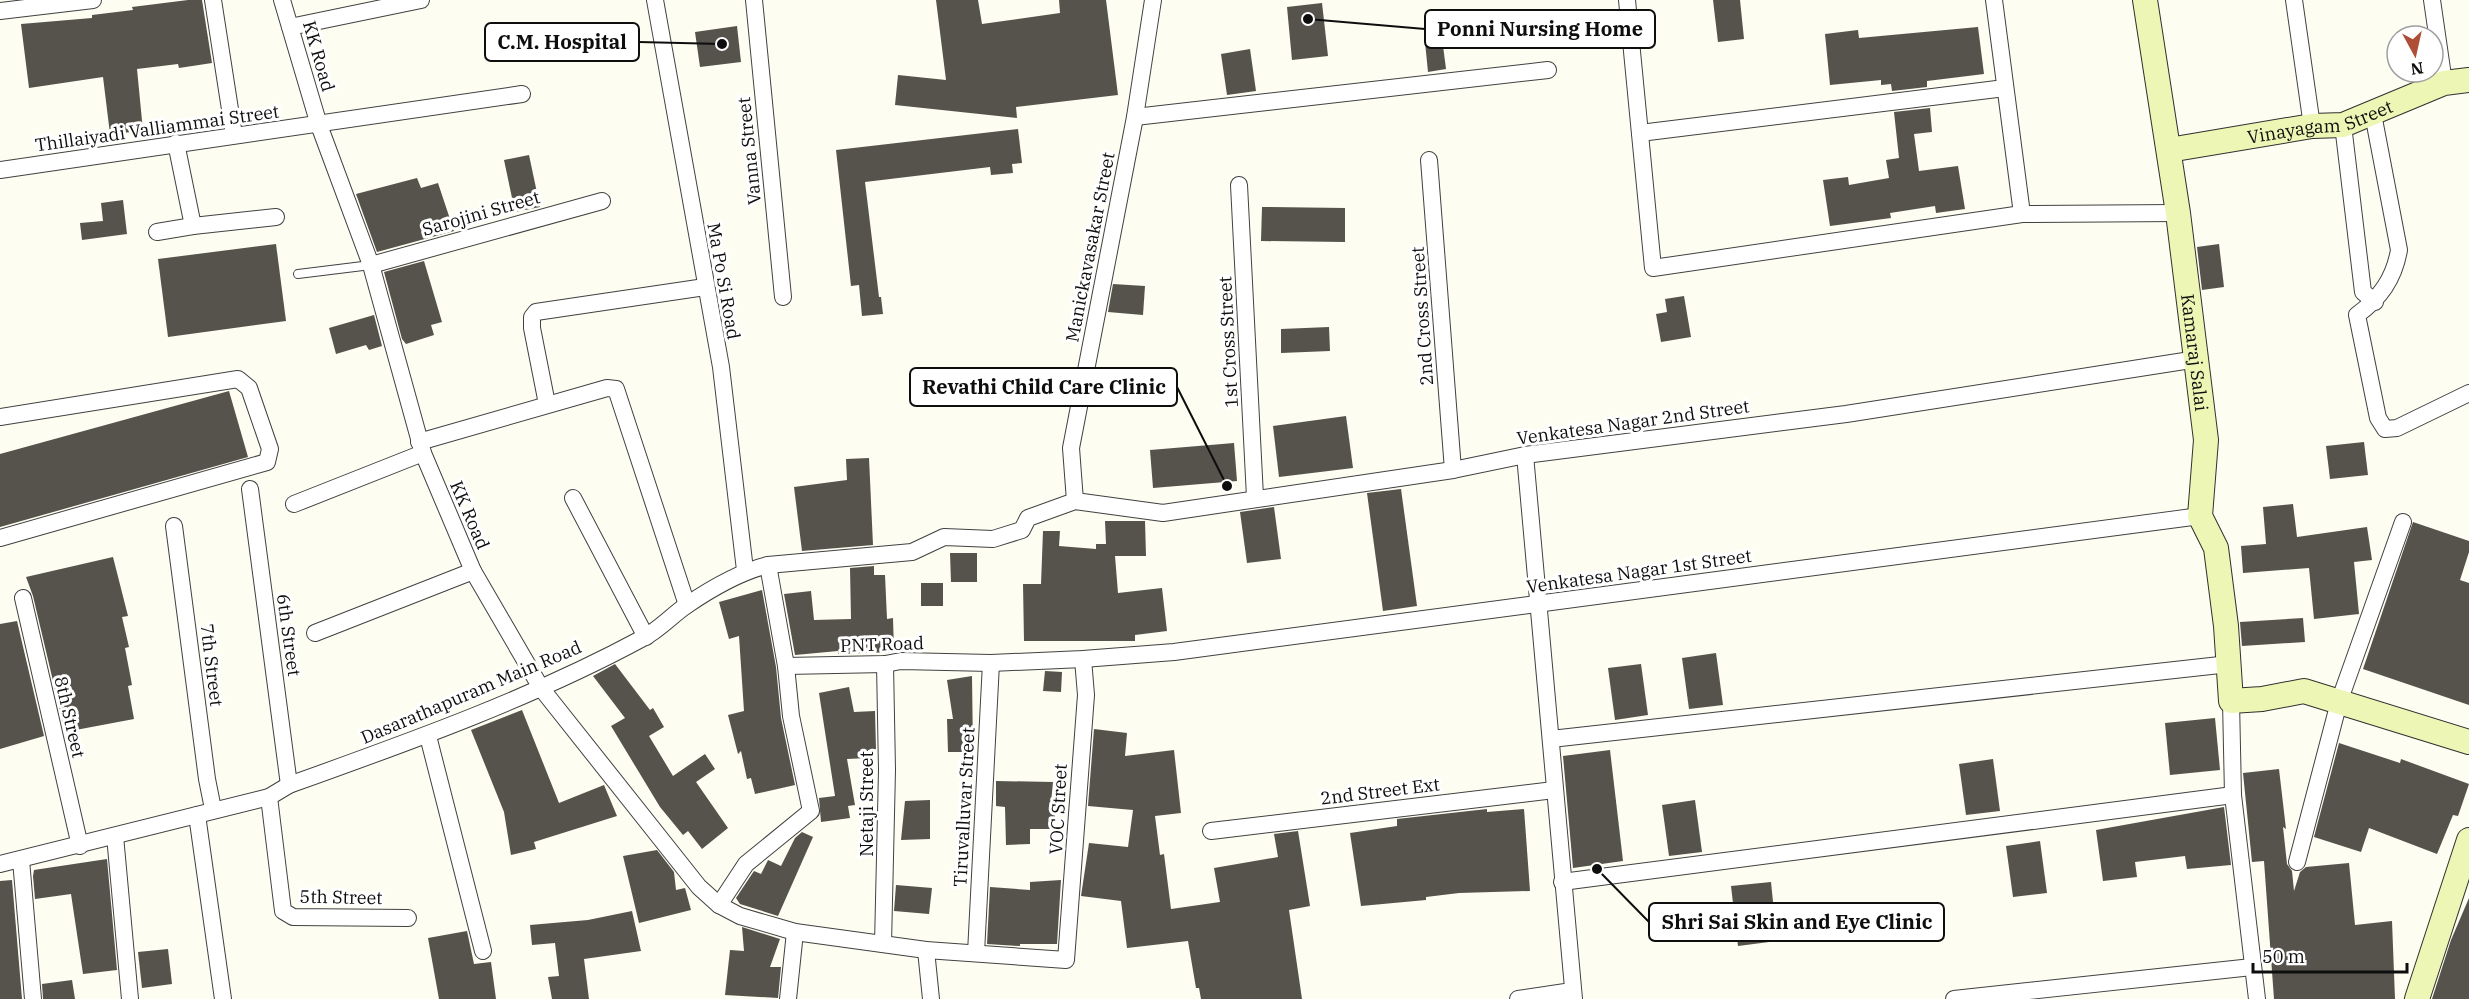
<svg xmlns="http://www.w3.org/2000/svg" width="2469" height="999" font-family="'IBM Plex Serif',serif">
  <style>
    .building { fill: #56524c }
    .lines { fill: none; stroke-linecap: round; stroke-linejoin: round }
    .lane-casing { stroke: #414141; stroke-width: 10 }
    .street-casing { stroke: #414141; stroke-width: 18 }
    .secondary-casing { stroke: #303030; stroke-width: 26 }
    .lane { stroke: #fff; stroke-width: 8 }
    .street { stroke: #fff; stroke-width: 16 }
    .secondary { stroke: #edf6b4; stroke-width: 24 }
    .labels { text-anchor: middle; dominant-baseline: central; stroke-width: 6; stroke-linejoin: round; paint-order: stroke }
    .street-label { font-size: 18px; fill: #0e0e0e; stroke: #fff }
    .leader { fill: none; stroke: #0e0e0e; stroke-width: 2 }
    .callout-dot { fill: #0e0e0e; stroke: #fff; stroke-width: 2 }
    .callout { fill: #fff; stroke: #0e0e0e; stroke-width: 2 }
    .callout-label { font-size: 20px; text-anchor: middle; font-weight: bold; fill: #0e0e0e }
  </style>
  <rect width="100%" height="100%" fill="#fdfdf1"/>
  <g class="building">
    <path d="M188 0H202L212 63 179 68 178 64 137 69 143 131 110 134 103 77 29 88 21 24 92 18V15L133 10 132 7Z"/>
    <path d="M936 0H978L982 24 1060 13 1059 0H1106L1118 95 1016 107 1017 118 895 105 898 75 946 80Z"/>
    <path d="M1713 0H1740L1744 39 1718 42Z"/>
    <path d="M1322 3 1328 56 1292 60 1287 7Z"/>
    <path d="M737 26 741 62 700 67 695 32Z"/>
    <path d="M1978 27 1984 74 1927 81V87L1892 91 1891 84 1881 85V80L1830 85 1825 34 1858 30 1859 38Z"/>
    <path d="M1441 30 1446 69 1428 72 1424 32Z"/>
    <path d="M1250 49 1256 91 1227 95 1221 54Z"/>
    <path d="M1930 108 1932 132 1914 134 1919 171 1958 166 1965 209 1936 213 1935 206 1890 213 1891 218 1830 226 1823 180 1848 177 1849 185 1889 178 1886 160 1899 158 1894 112Z"/>
    <path d="M1018 129 1022 163 1012 164 1013 173 991 175 990 167 865 182 879 297H881L883 314 862 316 859 285 851 286 836 150Z"/>
    <path d="M529 155 540 207 515 212 504 160Z"/>
    <path d="M417 178 421 188 438 183 454 231 377 252 356 194Z"/>
    <path d="M123 200 127 234 82 240 80 223 103 221 101 203Z"/>
    <path d="M1262 207 1345 208V242L1261 241Z"/>
    <path d="M276 244 286 321 168 337 158 259Z"/>
    <path d="M2219 244 2224 287 2202 290 2197 247Z"/>
    <path d="M424 261 442 322 431 325 434 335 406 344 402 339 384 272Z"/>
    <path d="M1113 284 1145 286 1143 315 1108 312Z"/>
    <path d="M1684 296 1691 337 1661 342 1656 314 1667 312 1665 299Z"/>
    <path d="M374 315 382 346 369 350 366 345 336 354 329 328Z"/>
    <path d="M1329 327 1330 351 1281 353V329Z"/>
    <path d="M229 391 248 457 0 527V454Z"/>
    <path d="M1346 416 1353 468 1279 477 1273 426Z"/>
    <path d="M2364 442 2368 475 2330 479 2326 446Z"/>
    <path d="M1234 443 1237 481 1153 488 1150 450Z"/>
    <path d="M869 458 873 545 802 551 794 487 847 480 846 459Z"/>
    <path d="M1401 489 1417 606 1383 611 1367 493Z"/>
    <path d="M2293 504 2297 537 2367 527 2372 560 2354 562 2359 614 2314 619 2309 568 2243 573 2241 546 2266 544 2263 507Z"/>
    <path d="M1274 507 1281 559 1247 563 1240 512Z"/>
    <path d="M1105 521H1145L1146 556H1115L1118 593 1162 588 1167 631 1135 635V641H1024L1023 584H1041L1043 531H1060L1059 546 1096 549V544H1106Z"/>
    <path d="M2413 522 2469 541V552L2460 580 2469 583V705L2363 669Z"/>
    <path d="M950 553H977V582H951Z"/>
    <path d="M113 557 128 616 122 617 129 647 125 648 132 685 128 686 134 719 65 732 33 596 26 577Z"/>
    <path d="M874 566V575H885L887 619 893 618 894 652 838 654V651L795 655 784 594 811 591 814 620 851 619 850 568Z"/>
    <rect x="921" y="583" width="22" height="23"/>
    <path d="M762 590 776 667 781 718 795 785 755 794 751 778 747 779 741 751 738 754 728 715 744 711 739 636 729 639 719 602Z"/>
    <path d="M2303 618 2305 642 2242 646 2240 622Z"/>
    <path d="M17 621 44 736 0 749V624Z"/>
    <path d="M1716 653 1723 705 1689 709 1682 658Z"/>
    <path d="M615 664 650 710 653 708 664 727 649 736 673 776 705 754 715 769 696 782 728 828 702 849 688 831 683 835 660 807 611 726 625 718 593 676Z"/>
    <path d="M1641 664 1648 715 1615 720 1608 668Z"/>
    <path d="M1045 671 1062 672 1061 692 1043 691Z"/>
    <path d="M972 676 973 752H948L947 719H953L947 680Z"/>
    <path d="M849 687 854 712 875 711 876 749 868 750V758L847 759 855 805 848 806 850 818 821 822 819 798 835 796 819 693Z"/>
    <path d="M522 710 559 803 604 785 617 816 534 842 536 849 511 855 504 812 471 730Z"/>
    <path d="M2215 718 2220 770 2170 775 2165 723Z"/>
    <path d="M1094 729 1127 733 1125 756 1174 750 1181 813 1155 816 1160 855 1164 854 1171 909 1220 902 1214 868 1278 857 1274 834 1298 831 1310 906 1289 910 1302 999H1201L1199 988H1196L1188 941 1127 948 1121 901 1081 896 1089 843 1128 847 1133 810 1088 806Z"/>
    <path d="M2339 743 2400 763 2401 759 2469 784 2458 816 2453 815 2437 854 2369 828 2361 852 2314 837Z"/>
    <path d="M1610 750 1623 861 1573 868 1563 756Z"/>
    <path d="M1993 759 2000 811 1966 815 1959 764Z"/>
    <path d="M2279 769 2286 829 2283 827 2287 864 2292 871 2294 891 2300 872 2306 867 2349 863 2355 925 2392 921 2395 999H2274L2264 861 2252 862 2243 773Z"/>
    <path d="M996 781 1053 782 1050 813H1055V829H1030V844L1006 845 1005 807 996 806Z"/>
    <path d="M930 800V839L901 840 905 801Z"/>
    <path d="M1695 800 1702 852 1669 856 1662 805Z"/>
    <path d="M2224 807 2231 865 2187 869 2185 856 2135 862 2137 877 2103 881 2096 830Z"/>
    <path d="M1487 809V812L1524 809 1530 891 1459 893 1426 897V900L1361 906 1350 833 1397 826V819Z"/>
    <path d="M802 832 813 837 778 916 740 904 736 898 754 871 761 874 768 860 781 866 795 838Z"/>
    <path d="M2040 841 2047 893 2013 897 2006 846Z"/>
    <path d="M657 850 674 872 676 890 685 888 691 910 639 923 623 856Z"/>
    <path d="M107 859 117 970 83 974 71 894 35 899 33 876 34 870Z"/>
    <path d="M12 880 22 999H0V881Z"/>
    <path d="M1061 880 1057 944H1020V946L987 944 990 887 1030 890V882Z"/>
    <path d="M1771 882 1777 941 1738 946 1731 886Z"/>
    <path d="M896 885 932 888 929 914 894 911Z"/>
    <path d="M2469 898V999H2432L2451 940Z"/>
    <path d="M632 911 641 951 584 959 589 999H552L548 977 559 976 555 943 532 945 530 925 588 920Z"/>
    <path d="M742 927 780 939 770 967H781L778 998 725 995 730 950 744 951Z"/>
    <path d="M467 931 474 964 491 962 496 999H439L428 938Z"/>
    <path d="M168 949 172 984 142 988 138 952Z"/>
    <path d="M72 980 75 999H43L42 984Z"/>
  </g>
  <g class="lines">
    <defs>
      <path id="lane" d="M298 274 371 265"/>
      <g id="street">
        <path d="M213 0 234 135"/>
        <path d="M282 0 319 125 371 265 423 453 473 571 541 688 699 887 719 905 740 916 795 932 926 950 1066 960 1086 695 1083 659"/>
        <path d="M655 0 721 367 745 570"/>
        <path d="M754 0 783 297"/>
        <path d="M1627 0 1653 268 2022 214 2178 213"/>
        <path d="M1994 0 2022 214"/>
        <path d="M2294 0 2312 126"/>
        <path d="M2432 0 2444 83"/>
        <path d="M0 11 93 0"/>
        <path d="M290 27 421 0"/>
        <path d="M2373 114 2399 250C2394 279 2380 298 2357 315L2378 418 2385 429 2397 428 2469 393"/>
        <path d="M1135 117 1548 70"/>
        <path d="M2343 125 2363 292 2375 302"/>
        <path d="M1640 133 2005 88"/>
        <path d="M176 143 193 226 276 217"/>
        <path d="M1429 160 1453 470"/>
        <path d="M0 170 522 94"/>
        <path d="M1239 185 1255 497"/>
        <path d="M157 232 193 226"/>
        <path d="M371 265 602 201"/>
        <path d="M547 404 532 328V317L536 312 705 287"/>
        <path d="M0 417 238 379 249 388 270 449 267 462 0 538"/>
        <path d="M419 442 607 388 616 389 687 605"/>
        <path d="M1525 455 1574 999"/>
        <path d="M250 489 289 785"/>
        <path d="M573 498 646 637"/>
        <path d="M1075 501 1071 448 1135 117 1153 0"/>
        <path d="M294 504 423 453"/>
        <path d="M174 526 207 779 213 809"/>
        <path d="M768 565 786 666 885 664 901 661 991 663 1083 659 1174 652 2200 516"/>
        <path d="M23 598 80 846"/>
        <path d="M315 633 473 571"/>
        <path d="M2231 701 2233 795 2257 999"/>
        <path d="M428 736 483 951"/>
        <path d="M1551 739 2229 664"/>
        <path d="M269 797 283 911 293 917 408 918"/>
        <path d="M197 815 223 999"/>
        <path d="M1211 831 1554 790"/>
        <path d="M115 836 130 999"/>
        <path d="M21 860 33 999"/>
        <path d="M2297 862 2339 702 2403 522"/>
        <path d="M0 864 269 797 289 785C409 742 530 699 643 638 659 630 672 615 687 605 712 588 739 572 768 565L912 552 944 537 993 539 1022 530 1028 518 1075 501 1163 513 1453 470 1525 455 1846 414 2197 359"/>
        <path d="M1562 882 2233 795"/>
        <path d="M719 905 746 864 811 811 791 716 786 666"/>
        <path d="M883 944 887 770 885 664"/>
        <path d="M926 950 931 999"/>
        <path d="M976 953 991 663"/>
        <path d="M788 999 795 932"/>
        <path d="M1518 999 1572 991"/>
        <path d="M1954 999 2252 967"/>
      </g>
      <g id="secondary">
        <path id="s1" d="M2145 0 2178 213 2206 440 2200 516 2216 548 2226 626 2231 701 2262 699 2304 691 2469 742"/>
        <path id="s2" d="M2169 150 2312 126 2343 125 2444 83 2469 80"/>
        <path d="M2417 999 2469 840"/>
      </g>
    </defs>
    <use href="#lane" class="lane-casing"/>
    <use href="#street" class="street-casing"/>
    <use href="#secondary" class="secondary-casing"/>
    <use href="#lane" class="lane"/>
    <use href="#street" class="street"/>
    <use href="#secondary" class="secondary"/>
  </g>
  <g class="labels">
    <g class="street-label">
      <text transform="translate(319 56) rotate(74)">KK Road</text>
      <text stroke="none"><textPath href="#s2" startOffset="154">Vinayagam Street</textPath></text>
      <text transform="translate(157 128) rotate(-8)">Thillaiyadi Valliammai Street</text>
      <text transform="translate(749 151) rotate(-96)">Vanna Street</text>
      <text transform="translate(481 213) rotate(-16)">Sarojini Street</text>
      <text transform="translate(1090 247) rotate(-79)">Manickavasakar Street</text>
      <text transform="translate(724 281) rotate(80)">Ma Po Si Road</text>
      <text transform="translate(1422 316) rotate(-94)">2nd Cross Street</text>
      <text transform="translate(1228 342) rotate(-93)">1st Cross Street</text>
      <text stroke="none"><textPath href="#s1" startOffset="356">Kamaraj Salai</textPath></text>
      <text transform="translate(1633 422) rotate(-8)">Venkatesa Nagar 2nd Street</text>
      <text transform="translate(470 515) rotate(67)">KK Road</text>
      <text transform="translate(1639 571) rotate(-8)">Venkatesa Nagar 1st Street</text>
      <text transform="translate(289 635) rotate(82)">6th Street</text>
      <text transform="translate(882 644) rotate(-2)">PNT Road</text>
      <text transform="translate(212 665) rotate(83)">7th Street</text>
      <text transform="translate(471 692) rotate(-23)">Dasarathapuram Main Road</text>
      <text transform="translate(70 717) rotate(77)">8th Street</text>
      <text transform="translate(1380 791) rotate(-7)">2nd Street Ext</text>
      <text transform="translate(866 804) rotate(-90)">Netaji Street</text>
      <text transform="translate(964 807) rotate(-87)">Tiruvalluvar Street</text>
      <text transform="translate(1058 809) rotate(-87)">VOC Street</text>
      <text transform="translate(341 897) rotate(1)">5th Street</text>
    </g>
  </g>
  <path class="leader" d="M1308 19L1425 29M722 44L639 42M1227 486L1177 387M1597 869L1649 922"/>
  <g class="callout-dot">
    <circle cx="1308" cy="19" r="6"/>
    <circle cx="722" cy="44" r="6"/>
    <circle cx="1227" cy="486" r="6"/>
    <circle cx="1597" cy="869" r="6"/>
  </g>
  <g class="callout">
    <rect x="1425" y="10" width="230" height="38" rx="6"/>
    <rect x="485" y="23" width="154" height="38" rx="6"/>
    <rect x="910" y="368" width="267" height="38" rx="6"/>
    <rect x="1649" y="903" width="295" height="38" rx="6"/>
  </g>
  <g class="callout-label">
    <text x="1540" y="36">Ponni Nursing Home</text>
    <text x="562" y="49">C.M. Hospital</text>
    <text x="1044" y="394">Revathi Child Care Clinic</text>
    <text x="1797" y="929">Shri Sai Skin and Eye Clinic</text>
  </g>
  <g transform="translate(2415 54) rotate(172)"><circle r="28" fill="#ffffff" stroke="#9f9f9f" stroke-width="1.5"/>
  <path d="M0-4.5L10 22L0 15L-10 22Z" fill="#ae4e36"/>
  <text y="-9" font-size="16" font-weight="bold" text-anchor="middle" fill="#0e0e0e">N</text>
  </g>
  <path d="M2253 963v9h154v-9" fill="none" stroke="#0e0e0e" stroke-width="3"/>
  <text x="2262" y="963" font-size="18" fill="#0e0e0e" stroke="#ffffff" stroke-width="4.5" paint-order="stroke">50 m</text>
</svg>
